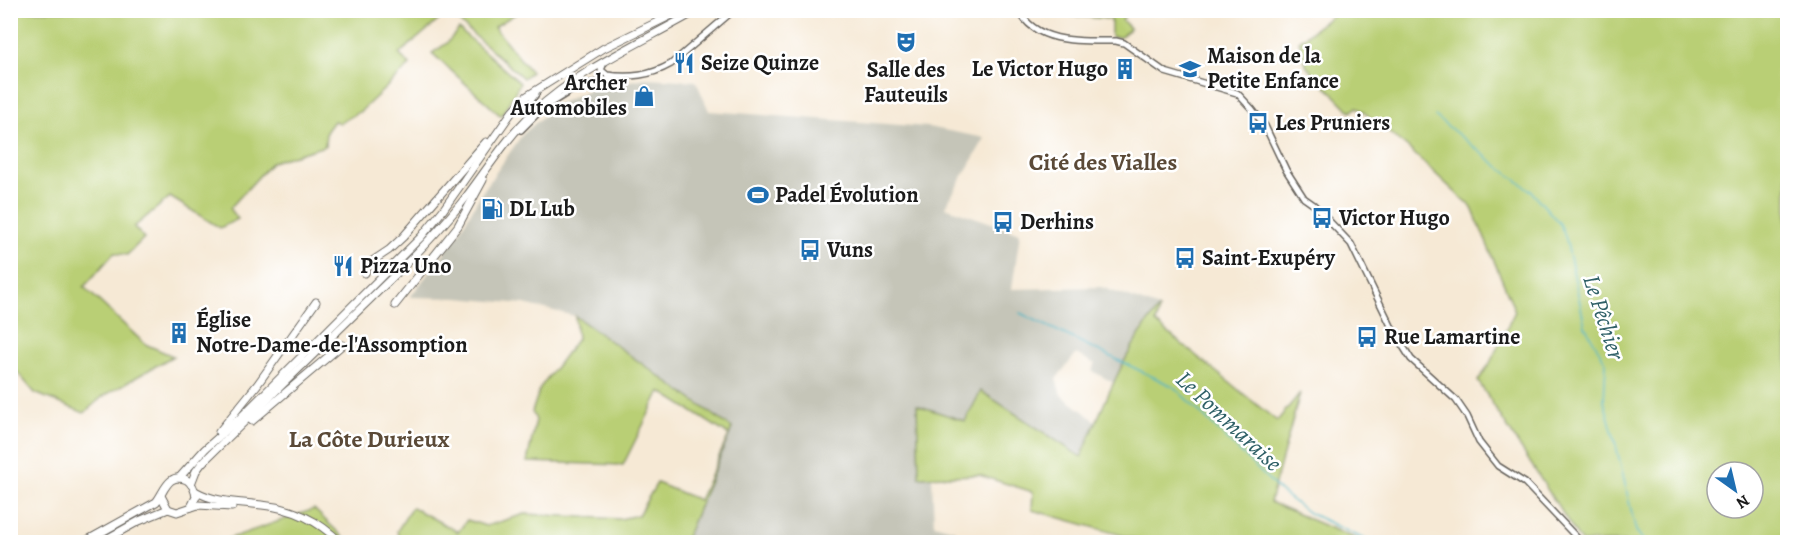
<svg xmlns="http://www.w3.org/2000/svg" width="1798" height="553" font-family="Alegreya,serif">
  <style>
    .industrial { fill: #c5c5b8 }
    .green { fill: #b9cf74; stroke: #6a7648; stroke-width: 1.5; fill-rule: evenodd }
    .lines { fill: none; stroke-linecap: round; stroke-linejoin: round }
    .stream { stroke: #47b4c3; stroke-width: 1.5 }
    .minor-casing { stroke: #68645d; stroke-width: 8 }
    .major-casing { stroke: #68645d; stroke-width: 9 }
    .minor { stroke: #fff; stroke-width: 5 }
    .major { stroke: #fff; stroke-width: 7 }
    .labels { text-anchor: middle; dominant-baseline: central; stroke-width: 5; stroke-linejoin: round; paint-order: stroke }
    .poi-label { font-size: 22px; font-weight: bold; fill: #1c1c1c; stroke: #fff; text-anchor: start }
    .neighbourhood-label { font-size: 24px; font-weight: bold; fill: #5b4a38; stroke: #fff }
    .water-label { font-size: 24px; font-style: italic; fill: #2f6067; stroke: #fff }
  </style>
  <rect width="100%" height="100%" fill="#fff"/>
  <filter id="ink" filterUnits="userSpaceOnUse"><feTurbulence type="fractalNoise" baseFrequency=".0167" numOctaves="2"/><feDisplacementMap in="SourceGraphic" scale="12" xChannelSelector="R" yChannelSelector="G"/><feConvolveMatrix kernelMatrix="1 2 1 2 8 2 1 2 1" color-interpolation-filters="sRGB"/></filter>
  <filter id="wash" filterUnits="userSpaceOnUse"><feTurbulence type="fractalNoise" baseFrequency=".008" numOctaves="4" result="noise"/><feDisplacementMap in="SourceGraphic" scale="24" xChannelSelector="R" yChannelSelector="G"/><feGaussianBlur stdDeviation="1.35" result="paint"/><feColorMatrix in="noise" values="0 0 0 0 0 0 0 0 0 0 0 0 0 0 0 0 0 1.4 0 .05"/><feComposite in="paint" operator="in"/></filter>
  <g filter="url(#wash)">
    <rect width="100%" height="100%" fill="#f6e9d5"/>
    <path class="industrial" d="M646 78 696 81 709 111 928 127 985 138 945 207 1020 233 1012 289 1101 287 1159 308 1142 329 1114 383 1092 371 1095 364 1076 354 1056 379 1061 395 1096 421 1080 457 982 391 965 421 919 477H932L934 524 956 530 955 542 685 541 732 428 575 316 524 304 457 298 410 297 456 238 481 194 522 135 556 105 593 88Z"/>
    <g class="green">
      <path d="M418 10 439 20 399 54 410 65 361 111 340 123 334 121 326 132 325 146 272 162 230 208 238 219 220 228 170 197 134 227 144 238 127 255 114 253 84 287 145 344 173 356 102 397 84 413 35 393 11 365V11Z"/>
      <path d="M429 11H520L494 27 531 72 523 78 448 12 443 17Z"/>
      <path d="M1068 11H1123L1125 16 1122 20 1130 28 1121 37H1111V19L1071 16Z"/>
      <path d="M1338 11H1787V542H1581L1478 381 1490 363 1515 311 1472 208 1407 147 1357 107 1351 112 1307 67 1299 41ZM1717 472H1753V508H1717Z"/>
      <path d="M459 29 520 83 501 116 432 53 446 44Z"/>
      <path d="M1159 308 1156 323 1277 421 1300 393 1270 502 1363 542H1146L1032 510 1033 492 979 475 919 477 917 405 965 421 981 391 1081 457C1104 406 1123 351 1159 308Z"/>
      <path d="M575 316 732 428 685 541 699 542H400L397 531 412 507 458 532 467 520 486 526 525 514 620 519 638 515 657 483 699 500 729 435 660 391 623 465 527 462 536 420 532 412 540 388 577 339Z"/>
      <path d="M314 509 348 542H219Z"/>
    </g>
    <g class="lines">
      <g class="stream">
        <path d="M1435 116 1499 167 1530 190 1560 224 1566 239 1585 326 1606 363 1604 401 1614 437 1636 531 1645 542"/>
        <path d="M1020 313 1174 387 1281 492 1307 512 1366 540 1379 542"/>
      </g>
    </g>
  </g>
  <g filter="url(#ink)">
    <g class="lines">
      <defs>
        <g id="minor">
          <path d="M1019 10C1035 45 1085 41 1116 41L1124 43 1165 72 1237 93 1252 109 1265 126 1286 170 1304 198 1314 205 1351 244 1394 332 1411 359 1456 400 1467 416 1479 442 1498 466 1525 483 1581 542"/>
          <path d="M604 63 601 70 607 75C630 78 650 76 671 64L734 10"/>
          <path d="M536 94 530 102 538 108H543L567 93 584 85 621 77"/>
          <path d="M521 130 542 109"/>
        </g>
        <g id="major">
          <path d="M365 273 368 264 389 250 403 237 486 142"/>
          <path d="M395 305 458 226 483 180"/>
          <path d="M252 421 342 345"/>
          <path d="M219 432 257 385 316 302"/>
          <path d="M179 478 205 449 239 419 421 237 443 210 512 112 527 96 604 48 682 10"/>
          <path d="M191 484 196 471 202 463 401 269C424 246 446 223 466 197 488 168 507 137 534 112 581 68 643 42 698 10"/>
          <path d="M195 491C216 503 239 502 262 505 292 508 319 521 340 542"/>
          <path d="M161 496 168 509 177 512 198 505 232 507"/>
          <path d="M84 542 156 502C164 493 168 471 187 480 193 484 195 490 196 497L191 507"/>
          <path d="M101 542 139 521 168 509"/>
        </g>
      </defs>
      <use href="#minor" class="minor-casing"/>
      <use href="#major" class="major-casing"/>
      <use href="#minor" class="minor"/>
      <use href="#major" class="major"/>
    </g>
  </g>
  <defs>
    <symbol id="theatre-bare" viewBox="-9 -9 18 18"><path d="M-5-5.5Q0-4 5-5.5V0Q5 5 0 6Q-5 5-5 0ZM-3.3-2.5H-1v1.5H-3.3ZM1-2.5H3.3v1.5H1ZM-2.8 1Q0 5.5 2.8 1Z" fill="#1f6fb2" stroke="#fff" stroke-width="2.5" paint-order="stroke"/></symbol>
    <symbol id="restaurant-bare" viewBox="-9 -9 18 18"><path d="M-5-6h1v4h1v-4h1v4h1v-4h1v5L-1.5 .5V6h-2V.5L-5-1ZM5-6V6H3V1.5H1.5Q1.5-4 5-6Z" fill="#1f6fb2" stroke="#fff" stroke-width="2.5" paint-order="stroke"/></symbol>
    <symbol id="building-bare" viewBox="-9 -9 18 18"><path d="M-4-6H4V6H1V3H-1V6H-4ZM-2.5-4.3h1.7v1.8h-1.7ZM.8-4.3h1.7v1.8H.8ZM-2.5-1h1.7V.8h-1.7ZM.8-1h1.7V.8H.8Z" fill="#1f6fb2" stroke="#fff" stroke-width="2.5" paint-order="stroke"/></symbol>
    <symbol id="school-bare" viewBox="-9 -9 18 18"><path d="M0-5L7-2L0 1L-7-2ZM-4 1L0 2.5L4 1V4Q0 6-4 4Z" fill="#1f6fb2" stroke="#fff" stroke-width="2.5" paint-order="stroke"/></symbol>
    <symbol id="shop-bare" viewBox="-9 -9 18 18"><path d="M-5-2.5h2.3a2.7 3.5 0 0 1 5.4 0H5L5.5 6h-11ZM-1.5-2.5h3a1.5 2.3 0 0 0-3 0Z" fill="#1f6fb2" stroke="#fff" stroke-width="2.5" paint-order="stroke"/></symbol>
    <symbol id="bus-bare" viewBox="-9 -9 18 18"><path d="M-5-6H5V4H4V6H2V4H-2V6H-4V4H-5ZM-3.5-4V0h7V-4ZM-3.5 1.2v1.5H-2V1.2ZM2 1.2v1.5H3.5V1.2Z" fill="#1f6fb2" stroke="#fff" stroke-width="2.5" paint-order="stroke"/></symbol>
    <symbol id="stadium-bare" viewBox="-9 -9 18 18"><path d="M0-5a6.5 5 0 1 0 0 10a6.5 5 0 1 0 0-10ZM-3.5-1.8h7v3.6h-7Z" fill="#1f6fb2" stroke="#fff" stroke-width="2.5" paint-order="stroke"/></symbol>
    <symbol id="fuel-bare" viewBox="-9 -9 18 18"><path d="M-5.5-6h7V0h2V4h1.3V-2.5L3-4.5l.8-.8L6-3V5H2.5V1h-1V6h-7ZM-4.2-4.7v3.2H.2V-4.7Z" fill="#1f6fb2" stroke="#fff" stroke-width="2.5" paint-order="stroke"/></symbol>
  </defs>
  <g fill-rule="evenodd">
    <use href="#theatre-bare" x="891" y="27" width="30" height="30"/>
    <use href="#restaurant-bare" x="669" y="48" width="30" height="30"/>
    <use href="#building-bare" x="1110" y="54" width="30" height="30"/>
    <use href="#school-bare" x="1175" y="54" width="30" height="30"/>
    <use href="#shop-bare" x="629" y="81" width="30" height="30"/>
    <use href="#bus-bare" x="1243" y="108" width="30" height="30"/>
    <use href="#stadium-bare" x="743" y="180" width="30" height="30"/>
    <use href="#fuel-bare" x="477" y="194" width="30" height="30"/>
    <use href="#bus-bare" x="1307" y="203" width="30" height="30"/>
    <use href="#bus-bare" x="988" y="207" width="30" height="30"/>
    <use href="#bus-bare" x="795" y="235" width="30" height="30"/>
    <use href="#bus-bare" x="1170" y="243" width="30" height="30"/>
    <use href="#restaurant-bare" x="328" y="251" width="30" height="30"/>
    <use href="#building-bare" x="164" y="318" width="30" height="30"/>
    <use href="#bus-bare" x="1352" y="322" width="30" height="30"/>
  </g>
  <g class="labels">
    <g class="poi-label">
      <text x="1207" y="56">Maison de la<tspan x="1207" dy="25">Petite Enfance</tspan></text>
      <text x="701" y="63">Seize Quinze</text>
      <text x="1108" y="69" text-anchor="end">Le Victor Hugo</text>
      <text x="906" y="70" text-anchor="middle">Salle des<tspan x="906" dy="25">Fauteuils</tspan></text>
      <text x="627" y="83" text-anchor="end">Archer<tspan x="627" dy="25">Automobiles</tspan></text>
      <text x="1275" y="123">Les Pruniers</text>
      <text x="775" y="195">Padel Évolution</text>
      <text x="509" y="209">DL Lub</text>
      <text x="1339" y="218">Victor Hugo</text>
      <text x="1020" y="222">Derhins</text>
      <text x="827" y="250">Vuns</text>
      <text x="1202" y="258">Saint-Exupéry</text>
      <text x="360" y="266">Pizza Uno</text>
      <text x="196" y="320">Église<tspan x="196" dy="25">Notre-Dame-de-l'Assomption</tspan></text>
      <text x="1384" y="337">Rue Lamartine</text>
    </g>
    <g class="neighbourhood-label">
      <text x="1103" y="162">Cité des Vialles</text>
      <text x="369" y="439">La Côte Durieux</text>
    </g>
    <g class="water-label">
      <text transform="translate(1604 317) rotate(72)">Le Pêchier</text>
      <text transform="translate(1229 421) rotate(43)">Le Pommaraise</text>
    </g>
  </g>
  <rect width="1798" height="553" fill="none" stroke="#fff" stroke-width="36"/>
  <g transform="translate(1735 490) rotate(146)"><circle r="28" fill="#ffffff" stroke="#a4a4a4" stroke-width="1.5"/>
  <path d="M0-4.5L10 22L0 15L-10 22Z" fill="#1f6fb2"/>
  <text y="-9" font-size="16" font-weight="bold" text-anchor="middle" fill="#1c1c1c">N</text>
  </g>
</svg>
